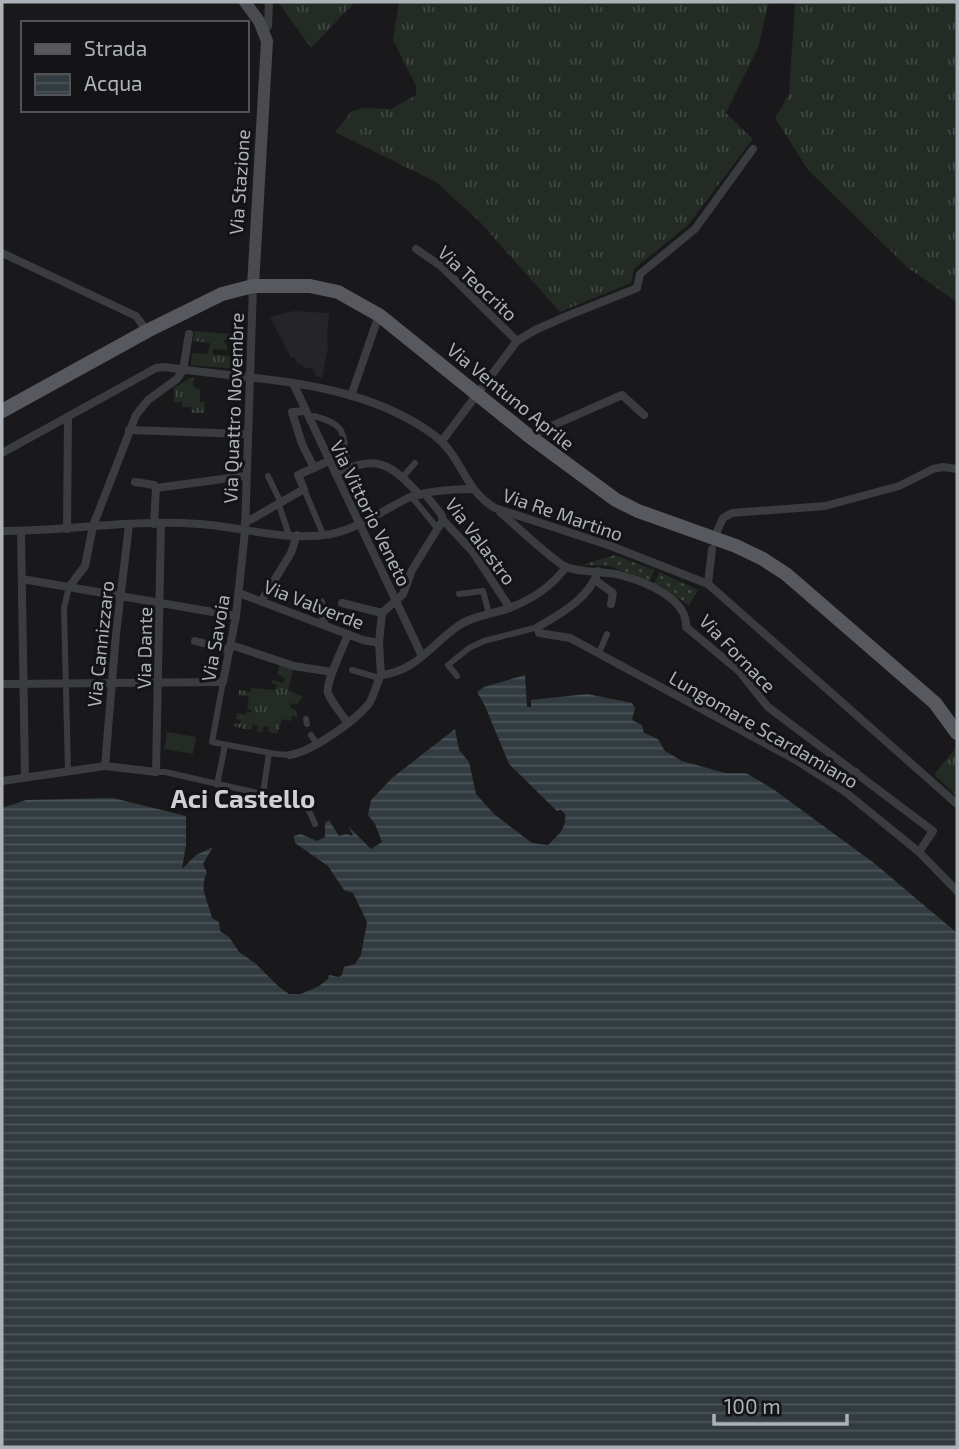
<svg xmlns="http://www.w3.org/2000/svg" width="959" height="1449" font-family="'Exo 2',sans-serif">
  <style>
    .built { fill: #252528 }
    .grass { fill: url(#grass-tufts) }
    .garden { fill: url(#garden-dots) }
    .pitch { fill: #242b24 }
    .water { fill: url(#water-rules) }
    .lines { fill: none; stroke-linecap: round; stroke-linejoin: round }
    .pedestrian { stroke: #3b3c40; stroke-width: 6 }
    .minor { stroke: #3b3c40; stroke-width: 8 }
    .secondary { stroke: #494b4f; stroke-width: 12 }
    .primary { stroke: #57595e; stroke-width: 14 }
    .labels { text-anchor: middle; dominant-baseline: central; stroke-width: 6; stroke-linejoin: round; paint-order: stroke }
    .street-label { font-size: 19px; fill: #adb2b9; stroke: #141416 }
    .district-label { font-size: 26px; font-weight: bold; fill: #ced0d6; stroke: #141416 }
  </style>
  <defs>
    <pattern id="grass-tufts" width="24" height="20" patternUnits="userSpaceOnUse" patternTransform="scale(1.75)"><rect width="24" height="20" fill="#242b24"/><path d="M3 7l-1-3M5 7V3M7 7l1-3M15 17l-1-3M17 17v-4M19 17l1-3" fill="none" stroke="#414742"/></pattern>
    <pattern id="garden-dots" width="8" height="8" patternUnits="userSpaceOnUse" patternTransform="scale(1.75)"><rect width="8" height="8" fill="#242b24"/><path d="M2 2h.1M6 6h.1" fill="none" stroke="#414742" stroke-width="1.8" stroke-linecap="round"/></pattern>
    <pattern id="water-rules" width="6" height="5" patternUnits="userSpaceOnUse" patternTransform="scale(1.75)"><rect width="6" height="5" fill="#323b40"/><path d="M0 2.5h6" fill="none" stroke="#4d555a"/></pattern>
  </defs>
  <rect width="100%" height="100%" fill="#19191b"/>
  <path class="built" d="M294 311 329 313 327 335 328 348 322 378 316 376 313 369 303 367V365L297 363 294 357 291 358 270 317Z"/>
  <g class="grass">
    <path d="M278 2H355L311 48Z"/>
    <path d="M399 2H769L758 48 726 113 753 139 688 225 634 269 631 283 560 312 481 223 436 182 335 132 352 111 363 108 391 109 416 95V86L393 40Z"/>
    <path d="M795 2H957V302L907 267 808 170 775 118 789 94Z"/>
    <path d="M195 331 231 334 230 340H224V343L227 344V350L213 349V355L231 356V362L235 363V369L191 365 192 353 208 354 210 343 193 341Z"/>
    <path d="M190 378H194L193 386 200 390V402H205L204 413H192L191 407H182V402H174V388Z"/>
    <path d="M280 664 293 669 288 690 303 697 297 704 292 703 290 707 297 711V717L292 716 291 721 282 719 277 734 268 732 269 727 264 726 262 732H257L258 726 253 724 252 729H243L241 726 240 728 234 726 235 723 240 724 241 720 236 719 237 713 246 715 247 712 251 713V710L247 709 249 697 239 695V690L250 692 251 688 275 690 277 685 271 683 272 680 283 683 285 678 277 674Z"/>
    <path d="M956 748 957 751V797L935 775 936 772Z"/>
  </g>
  <g class="garden">
    <path d="M615 555 654 570 650 582 610 566 582 565Z"/>
    <path d="M659 572 698 590 689 605 654 584Z"/>
  </g>
  <path class="pitch" d="M167 732 196 737 193 754 164 749Z"/>
  <path class="water" d="M525 675 527 707H531V700L587 694 632 703 635 708 632 720 642 725 644 733 658 739 665 751 682 761 725 773H746L773 789 874 863 957 933V1447H2V808L26 800 113 798 186 816V845L182 869 196 855 213 847 203 864 207 873C198 888 209 903 212 918L219 922 220 931 229 937 239 952 255 963 278 986 289 994H301L319 986 328 979 329 975 339 977 342 975 344 967 355 964 361 955 367 922 353 893 344 890 328 866 295 843 294 836 301 834 317 841 325 837V823L329 820 339 836 346 834 353 836 349 827 371 849 382 842 375 824 368 815 371 800 392 778 455 729 459 750 469 762 476 794 494 814 532 843 548 845C557 836 567 829 565 814L561 810 557 811 509 764 485 706 477 692 484 687Z"/>
  <g class="lines">
    <g class="pedestrian">
      <path d="M314 416C352 426 340 436 349 467"/>
      <path d="M268 476 281 503"/>
      <path d="M402 478 415 463"/>
      <path d="M304 489 323 534"/>
      <path d="M411 496 438 529"/>
      <path d="M279 505 289 535"/>
      <path d="M459 594 483 591 489 614"/>
      <path d="M599 653 607 634"/>
      <path d="M352 670 379 678"/>
      <path d="M457 676 448 665 469 648 484 641 538 627"/>
      <path d="M223 682 212 742 276 754 290 755"/>
      <path d="M306 719 307 724"/>
      <path d="M311 735 315 741"/>
      <path d="M68 770 64 608 69 587"/>
      <path d="M156 772H165L306 804 315 824"/>
      <path d="M217 785 225 745"/>
      <path d="M263 794 269 753"/>
    </g>
    <g class="minor">
      <path d="M264 31 268 26 269 2"/>
      <path d="M416 249 441 266 517 341"/>
      <path d="M2 253 136 316 147 331"/>
      <path d="M293 383 422 656"/>
      <path d="M351 396 379 315"/>
      <path d="M305 411 292 412 302 444 314 468"/>
      <path d="M129 430 247 434"/>
      <path d="M529 436 622 395 644 415"/>
      <path d="M442 441 517 341 535 330 567 316 637 288 640 274 695 229 753 149"/>
      <path d="M2 453 156 368 165 367C256 381 356 378 434 435 463 457 462 488 495 508L611 546 708 584 957 804"/>
      <path d="M335 473C379 455 388 462 420 495"/>
      <path d="M135 482 154 485 156 488 245 476"/>
      <path d="M425 494 441 514 443 520 473 552 510 608"/>
      <path d="M500 512C513 523 555 563 566 567 582 573 603 571 620 575 643 581 688 598 686 627L739 671 768 707 933 831 919 852"/>
      <path d="M245 523 304 489 298 475 329 461"/>
      <path d="M154 524 156 488"/>
      <path d="M67 529 68 417"/>
      <path d="M2 531C67 531 133 519 199 524 243 527 287 542 331 534 360 528 383 510 408 498 423 491 455 489 472 489"/>
      <path d="M21 531 25 777"/>
      <path d="M714 538 723 518 732 513 825 506 899 486 933 469 943 467 957 469"/>
      <path d="M598 571C590 598 560 614 538 627L539 633 570 638 794 759 844 791 919 852 957 891"/>
      <path d="M22 579 236 616"/>
      <path d="M595 580 613 593 611 604"/>
      <path d="M708 584 712 549"/>
      <path d="M69 587 85 566 93 526 136 415 148 400 177 379 183 370 189 334"/>
      <path d="M239 593 363 640 379 643"/>
      <path d="M262 600 291 553 297 535"/>
      <path d="M321 602 324 624"/>
      <path d="M342 603 382 613"/>
      <path d="M195 641 230 650"/>
      <path d="M231 645 294 666 332 672"/>
      <path d="M381 675 379 643 382 613 403 594 412 570 443 520"/>
      <path d="M2 684 223 682 236 616 245 531 253 286"/>
      <path d="M347 722C341 713 332 703 328 693 325 683 344 646 348 634"/>
      <path d="M290 755C313 751 353 722 368 705 374 697 376 684 381 675 415 672 432 644 458 626 472 616 493 614 509 608 531 600 552 586 566 567"/>
      <path d="M105 766 116 634 129 525"/>
      <path d="M2 781 105 766 156 772 161 523"/>
      <path d="M844 791 856 772"/>
    </g>
    <path class="secondary" d="M245 2 259 21 267 41 253 286"/>
    <path class="primary" d="M2 411 147 331 222 294 253 286H310L338 292 379 315 529 436 616 500 638 511 736 546 763 559 786 574 935 703 957 733"/>
  </g>
  <g class="labels">
    <g class="street-label">
      <text transform="translate(239 182) rotate(-86)">Via Stazione</text>
      <text transform="translate(478 283) rotate(43)">Via Teocrito</text>
      <text transform="translate(511 396) rotate(39)">Via Ventuno Aprile</text>
      <text transform="translate(233 408) rotate(-88)">Via Quattro Novembre</text>
      <text transform="translate(371 513) rotate(64)">Via Vittorio Veneto</text>
      <text transform="translate(563 514) rotate(19)">Via Re Martino</text>
      <text transform="translate(481 541) rotate(53)">Via Valastro</text>
      <text transform="translate(314 604) rotate(21)">Via Valverde</text>
      <text transform="translate(215 638) rotate(-80)">Via Savoia</text>
      <text transform="translate(100 644) rotate(-84)">Via Cannizzaro</text>
      <text transform="translate(144 648) rotate(-89)">Via Dante</text>
      <text transform="translate(738 653) rotate(46)">Via Fornace</text>
      <text transform="translate(764 729) rotate(30)">Lungomare Scardamiano</text>
    </g>
    <g class="district-label">
      <text x="243" y="797">Aci Castello</text>
    </g>
  </g>
  <rect width="959" height="1449" fill="none" stroke="#adb2b9" stroke-width="7"/>
  <rect x="21" y="21" width="228" height="91" fill="#141416" stroke="#515357" stroke-width="2"/>
  <rect x="35" y="44" width="35" height="10" fill="#57595e" stroke="#515357" stroke-width="2"/>
  <text x="84" y="56" font-size="21" fill="#adb2b9">Strada</text>
  <rect x="35" y="74" width="35" height="21" fill="url(#water-rules)" stroke="#515357" stroke-width="2"/>
  <text x="84" y="91" font-size="21" fill="#adb2b9">Acqua</text>
  <path d="M714 1414v10h133v-10" fill="none" stroke="#adb2b9" stroke-width="3.5"/>
  <text x="724" y="1414" font-size="21" fill="#adb2b9" stroke="#141416" stroke-width="5" paint-order="stroke">100 m</text>
</svg>
